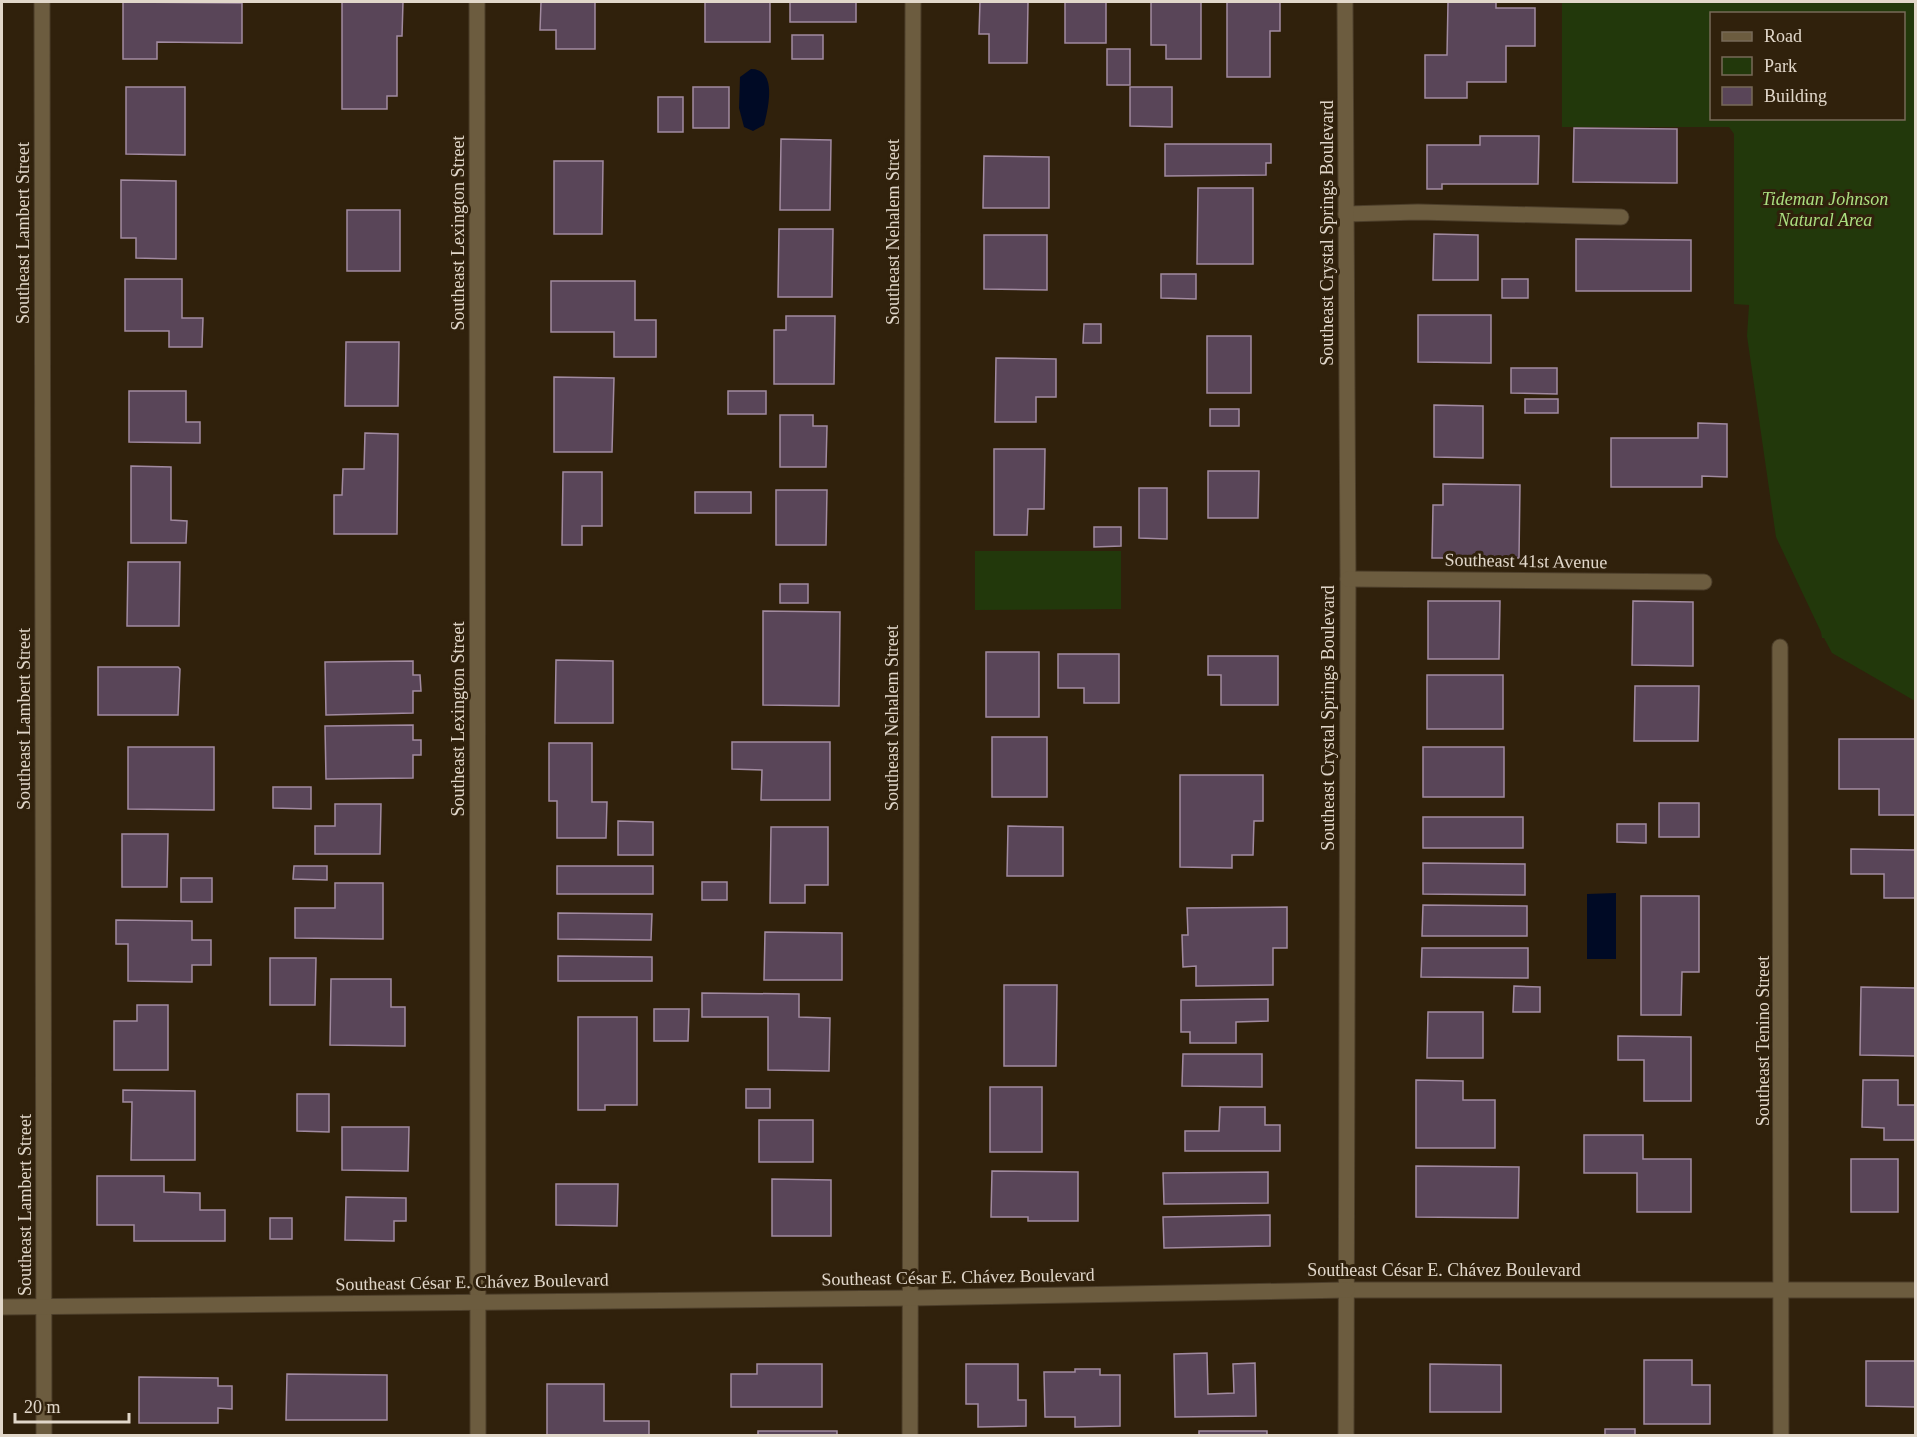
<svg xmlns="http://www.w3.org/2000/svg" width="1917" height="1437" font-family="'Times New Roman',serif">
  <style>
    .green { fill: #22380b; fill-rule: evenodd }
    .water { fill: #000a25 }
    .building { fill: #594558; stroke: #a18aa0; stroke-width: 1.5 }
    .lines { fill: none; stroke-linecap: round; stroke-linejoin: round }
    .service-casing { stroke: #4c3e2a; stroke-width: 17 }
    .minor-casing { stroke: #4c3e2a; stroke-width: 17 }
    .tertiary-casing { stroke: #4c3e2a; stroke-width: 17 }
    .service { stroke: #6c5c3f; stroke-width: 15 }
    .minor { stroke: #6c5c3f; stroke-width: 15 }
    .tertiary { stroke: #6c5c3f; stroke-width: 15 }
    .labels { text-anchor: middle; dominant-baseline: central; stroke-width: 6; stroke-linejoin: round; paint-order: stroke }
    .park-label { font-size: 18px; font-style: italic; fill: #abdf80; stroke: #30210c }
    .street-label { font-size: 18px; fill: #e1d7ca; stroke: #30210c }
  </style>
  <rect width="100%" height="100%" fill="#30210c"/>
  <g class="green">
    <path d="M1562 2H1915V701L1832 653 1824 638H1822L1821 632 1776 537 1747 336 1749 305 1734 304V134L1729 127H1562ZM1712 14H1904V118H1712Z"/>
    <path d="M975 551H1121V609L975 610Z"/>
  </g>
  <g class="water">
    <path d="M751 69C778 69 768 109 764 125L753 131 744 127 739 108 740 77Z"/>
    <path d="M1616 893V959H1587V894Z"/>
  </g>
  <g class="building">
    <path d="M123 2 242 3V43L157 42V59H123Z"/>
    <path d="M342 2H403L402 36H397V96H387V109H342Z"/>
    <path d="M541 2H595V49H556V30H540Z"/>
    <rect x="705" y="2" width="65" height="40"/>
    <rect x="790" y="2" width="66" height="20"/>
    <path d="M980 2H1028L1027 63H989V34H979Z"/>
    <rect x="1065" y="2" width="41" height="41"/>
    <path d="M1151 2H1201V59H1166V45H1151Z"/>
    <path d="M1227 2H1280V31H1270V77H1227Z"/>
    <path d="M1448 2H1496V8H1535V46H1506V82H1467V98H1425V55H1447Z"/>
    <rect x="792" y="35" width="31" height="24"/>
    <rect x="1107" y="49" width="23" height="36"/>
    <path d="M126 87H185V155L126 154Z"/>
    <rect x="693" y="87" width="36" height="41"/>
    <path d="M1130 87H1172V127L1130 126Z"/>
    <rect x="658" y="97" width="25" height="35"/>
    <path d="M1574 128 1677 129V183L1573 182Z"/>
    <path d="M1480 136H1539L1538 184H1442V189H1427V145H1480Z"/>
    <path d="M781 139 831 140 830 210H780Z"/>
    <path d="M1165 144H1271V163H1266V175L1165 176Z"/>
    <path d="M984 156 1049 157V208H983Z"/>
    <path d="M554 161H603L602 234H554Z"/>
    <path d="M121 180 176 181V259L136 258V238H121Z"/>
    <path d="M1198 188H1253V264H1197Z"/>
    <rect x="347" y="210" width="53" height="61"/>
    <path d="M779 229H833L832 297H778Z"/>
    <path d="M1434 234 1478 235V280H1433Z"/>
    <path d="M984 235H1047V290L984 289Z"/>
    <path d="M1576 239 1691 240V291H1576Z"/>
    <path d="M1161 274H1196V299L1161 298Z"/>
    <path d="M125 279H182V318H203L202 347H169V331H125Z"/>
    <rect x="1502" y="279" width="26" height="19"/>
    <path d="M551 281H635V320H656V357H614V332H551Z"/>
    <path d="M1418 315H1491V363L1418 362Z"/>
    <path d="M786 316H835L834 384H774V330H786Z"/>
    <path d="M1084 324H1101V343H1083Z"/>
    <rect x="1207" y="336" width="44" height="57"/>
    <path d="M346 342H399L398 406H345Z"/>
    <path d="M996 358 1056 359V397H1036V422H995Z"/>
    <path d="M1511 368H1557V394L1511 393Z"/>
    <path d="M554 377 614 378 612 452H554Z"/>
    <path d="M129 391H186V422H200V443L129 442Z"/>
    <rect x="728" y="391" width="38" height="23"/>
    <rect x="1525" y="399" width="33" height="14"/>
    <path d="M1434 405 1483 406V458L1434 457Z"/>
    <rect x="1210" y="409" width="29" height="17"/>
    <path d="M780 415H813V426H827L826 467H780Z"/>
    <path d="M1698 423 1727 424V477L1702 476V487H1611V438H1698Z"/>
    <path d="M365 433 398 434 397 534H334V495H342L343 469H364Z"/>
    <path d="M994 449H1045L1044 509H1028L1027 535H994Z"/>
    <path d="M131 466 171 467V520L187 521 186 543H131Z"/>
    <path d="M1208 471H1259L1258 518H1208Z"/>
    <path d="M563 472H602V526H582V545H562Z"/>
    <path d="M1443 484 1520 485 1519 558H1432L1433 505H1443Z"/>
    <path d="M1139 488H1167V539L1139 538Z"/>
    <path d="M776 490H827L826 545H776Z"/>
    <rect x="695" y="492" width="56" height="21"/>
    <path d="M1094 527H1121V546L1094 547Z"/>
    <path d="M128 562H180L179 626H127Z"/>
    <rect x="780" y="584" width="28" height="19"/>
    <path d="M1428 601H1500L1499 659H1428Z"/>
    <path d="M1633 601 1693 602V666L1632 665Z"/>
    <path d="M763 611 840 612 839 706 763 705Z"/>
    <rect x="986" y="652" width="53" height="65"/>
    <path d="M1058 654H1119V703H1084V688H1058Z"/>
    <path d="M1208 656H1278V705H1221V675H1208Z"/>
    <path d="M556 660 613 661V723H555Z"/>
    <path d="M413 661V675H420L421 691H413V713L326 715 325 662Z"/>
    <path d="M98 667H178L180 669 178 715H98Z"/>
    <rect x="1427" y="675" width="76" height="54"/>
    <path d="M1635 686H1699L1698 741H1634Z"/>
    <path d="M413 725V740H421V755H413V778L326 779 325 726Z"/>
    <rect x="992" y="737" width="55" height="60"/>
    <path d="M1839 739H1916V815H1879V789H1839Z"/>
    <path d="M732 742H830V800H761L762 770 732 769Z"/>
    <path d="M549 743H592V802H607L606 838H557V801H549Z"/>
    <path d="M128 747H214V810L128 809Z"/>
    <rect x="1423" y="747" width="81" height="50"/>
    <path d="M1180 775H1263V821H1254L1253 855H1232V868L1180 867Z"/>
    <path d="M273 787H311V809L273 808Z"/>
    <rect x="1659" y="803" width="40" height="34"/>
    <path d="M335 804H381L380 854H315V826H335Z"/>
    <rect x="1423" y="817" width="100" height="31"/>
    <path d="M618 821 653 822V855H618Z"/>
    <path d="M1617 824H1646V843L1617 842Z"/>
    <path d="M1008 826 1063 827V876H1007Z"/>
    <path d="M771 827H828V885H805V903H770Z"/>
    <path d="M122 834H168L167 887H122Z"/>
    <path d="M1851 849 1916 850V898H1884V874H1851Z"/>
    <path d="M1423 863 1525 864V895L1423 894Z"/>
    <path d="M294 866H327V880L293 879Z"/>
    <rect x="557" y="866" width="96" height="28"/>
    <rect x="181" y="878" width="31" height="24"/>
    <rect x="702" y="882" width="25" height="18"/>
    <path d="M335 883H383V939L295 938V908H335Z"/>
    <path d="M1641 896H1699V972H1682L1681 1015H1641Z"/>
    <path d="M1423 905 1527 906V936H1422Z"/>
    <path d="M1287 907V948H1273V985L1196 986V966L1183 967 1182 935H1188L1187 908Z"/>
    <path d="M558 913 652 914 651 940 558 939Z"/>
    <path d="M116 920 192 921V940H211V965H192V982L128 981V944H116Z"/>
    <path d="M765 932 842 933V980H764Z"/>
    <path d="M1422 948H1528V978L1421 977Z"/>
    <path d="M558 956 652 957V981H558Z"/>
    <path d="M270 958H316L315 1005H270Z"/>
    <path d="M331 979H391V1007H405V1046L330 1045Z"/>
    <path d="M1004 985H1057L1056 1066H1004Z"/>
    <path d="M1514 986 1540 987V1012H1513Z"/>
    <path d="M1861 987 1916 988V1056L1860 1055Z"/>
    <path d="M702 993 799 994V1017L830 1018 829 1071 768 1070V1017H702Z"/>
    <path d="M1268 999V1021L1236 1022V1043H1190V1032H1181V1000Z"/>
    <path d="M137 1005H168V1070H114V1021H137Z"/>
    <path d="M654 1009H689L688 1041H654Z"/>
    <path d="M1428 1012H1483V1058H1427Z"/>
    <path d="M578 1017H637V1105H605V1110H578Z"/>
    <path d="M1618 1036 1691 1037V1101H1644V1060H1618Z"/>
    <path d="M1183 1054H1262V1087L1182 1086Z"/>
    <path d="M1416 1080 1463 1081V1100H1495V1148H1416Z"/>
    <path d="M1863 1080H1898V1105H1916V1140H1884V1128L1862 1127Z"/>
    <rect x="990" y="1087" width="52" height="65"/>
    <rect x="746" y="1089" width="24" height="19"/>
    <path d="M123 1090 195 1091V1160H131L132 1102H123Z"/>
    <path d="M297 1094H329V1132L297 1131Z"/>
    <path d="M1220 1107H1265V1125H1280V1151H1185V1131H1219Z"/>
    <rect x="759" y="1120" width="54" height="42"/>
    <path d="M342 1127H409L408 1171 342 1170Z"/>
    <path d="M1584 1135H1643V1159H1691V1212H1637V1173H1584Z"/>
    <rect x="1851" y="1159" width="47" height="53"/>
    <path d="M1416 1166 1519 1167 1518 1218 1416 1217Z"/>
    <path d="M992 1171 1078 1172V1221H1028V1217H991Z"/>
    <path d="M1268 1172V1203L1164 1204 1163 1173Z"/>
    <path d="M97 1176H164V1192L200 1193V1210H225V1241H134V1225H97Z"/>
    <path d="M772 1179 831 1180V1236H772Z"/>
    <path d="M556 1184H618L617 1226 556 1225Z"/>
    <path d="M346 1197 406 1198V1221H394V1241L345 1240Z"/>
    <path d="M1270 1215V1246L1164 1248 1163 1217Z"/>
    <rect x="270" y="1218" width="22" height="21"/>
    <path d="M1207 1353 1208 1394 1234 1393 1233 1364 1255 1363 1256 1416 1175 1417 1174 1354Z"/>
    <path d="M1644 1360H1692V1385H1710V1424H1644Z"/>
    <path d="M1866 1361H1916V1407L1866 1406Z"/>
    <path d="M757 1364H822V1407H731V1374H757Z"/>
    <path d="M966 1364H1018V1400H1026V1426L978 1427V1404H966Z"/>
    <path d="M1430 1364 1501 1365V1412H1430Z"/>
    <path d="M1075 1369H1100V1375H1120V1426L1075 1427V1417H1045L1044 1372H1075Z"/>
    <path d="M287 1374 387 1375V1420H286Z"/>
    <path d="M139 1377 218 1378V1386H232V1409L218 1408V1423H139Z"/>
    <path d="M547 1384H604V1421H649V1436H547Z"/>
    <rect x="1605" y="1429" width="30" height="7"/>
    <rect x="758" y="1431" width="79" height="5"/>
    <rect x="1199" y="1431" width="68" height="5"/>
  </g>
  <g class="lines">
    <defs>
      <path id="service" d="M1346 214 1418 212 1621 217"/>
      <g id="minor">
        <path d="M42 2 44 1436"/>
        <path d="M477 2 478 1436"/>
        <path d="M1345 2 1348 579 1346 1436"/>
        <path d="M1348 579 1704 582"/>
        <path d="M1780 647 1781 1436"/>
        <path d="M1347 1290H1916"/>
        <path d="M910 1436 913 2"/>
      </g>
      <path id="tertiary" d="M2 1307 911 1298 1347 1290"/>
    </defs>
    <use href="#service" class="service-casing"/>
    <use href="#minor" class="minor-casing"/>
    <use href="#tertiary" class="tertiary-casing"/>
    <use href="#service" class="service"/>
    <use href="#minor" class="minor"/>
    <use href="#tertiary" class="tertiary"/>
  </g>
  <g class="labels">
    <g class="park-label">
      <text x="1825" y="199">Tideman Johnson<tspan x="1825" dy="21">Natural Area</tspan></text>
    </g>
    <g class="street-label">
      <text transform="translate(893 232) rotate(-90)">Southeast Nehalem Street</text>
      <text transform="translate(23 233) rotate(-90)">Southeast Lambert Street</text>
      <text transform="translate(458 233) rotate(-90)">Southeast Lexington Street</text>
      <text transform="translate(1327 233) rotate(-90)">Southeast Crystal Springs Boulevard</text>
      <text transform="translate(1526 561) rotate(1)">Southeast 41st Avenue</text>
      <text transform="translate(892 718) rotate(-90)">Southeast Nehalem Street</text>
      <text transform="translate(1328 718) rotate(-90)">Southeast Crystal Springs Boulevard</text>
      <text transform="translate(24 719) rotate(-90)">Southeast Lambert Street</text>
      <text transform="translate(458 719) rotate(-90)">Southeast Lexington Street</text>
      <text transform="translate(1763 1041) rotate(-90)">Southeast Tenino Street</text>
      <text transform="translate(25 1205) rotate(-90)">Southeast Lambert Street</text>
      <text x="1444" y="1270">Southeast César E. Chávez Boulevard</text>
      <text transform="translate(958 1277) rotate(-1)">Southeast César E. Chávez Boulevard</text>
      <text transform="translate(472 1282) rotate(-1)">Southeast César E. Chávez Boulevard</text>
    </g>
  </g>
  <rect width="1917" height="1437" fill="none" stroke="#e1d7ca" stroke-width="6"/>
  <rect x="1710" y="12" width="195" height="108" fill="#30210c" stroke="#776a58" stroke-width="1.5"/>
  <rect x="1722" y="32" width="30" height="9" fill="#6c5c3f" stroke="#776a58" stroke-width="1.5"/>
  <text x="1764" y="42" font-size="18" fill="#e1d7ca">Road</text>
  <rect x="1722" y="57" width="30" height="18" fill="#22380b" stroke="#776a58" stroke-width="1.5"/>
  <text x="1764" y="72" font-size="18" fill="#e1d7ca">Park</text>
  <rect x="1722" y="87" width="30" height="18" fill="#594558" stroke="#776a58" stroke-width="1.5"/>
  <text x="1764" y="102" font-size="18" fill="#e1d7ca">Building</text>
  <path d="M15 1413v9h114v-9" fill="none" stroke="#e1d7ca" stroke-width="3"/>
  <text x="24" y="1413" font-size="18" fill="#e1d7ca" stroke="#30210c" stroke-width="4.5" paint-order="stroke">20 m</text>
</svg>
